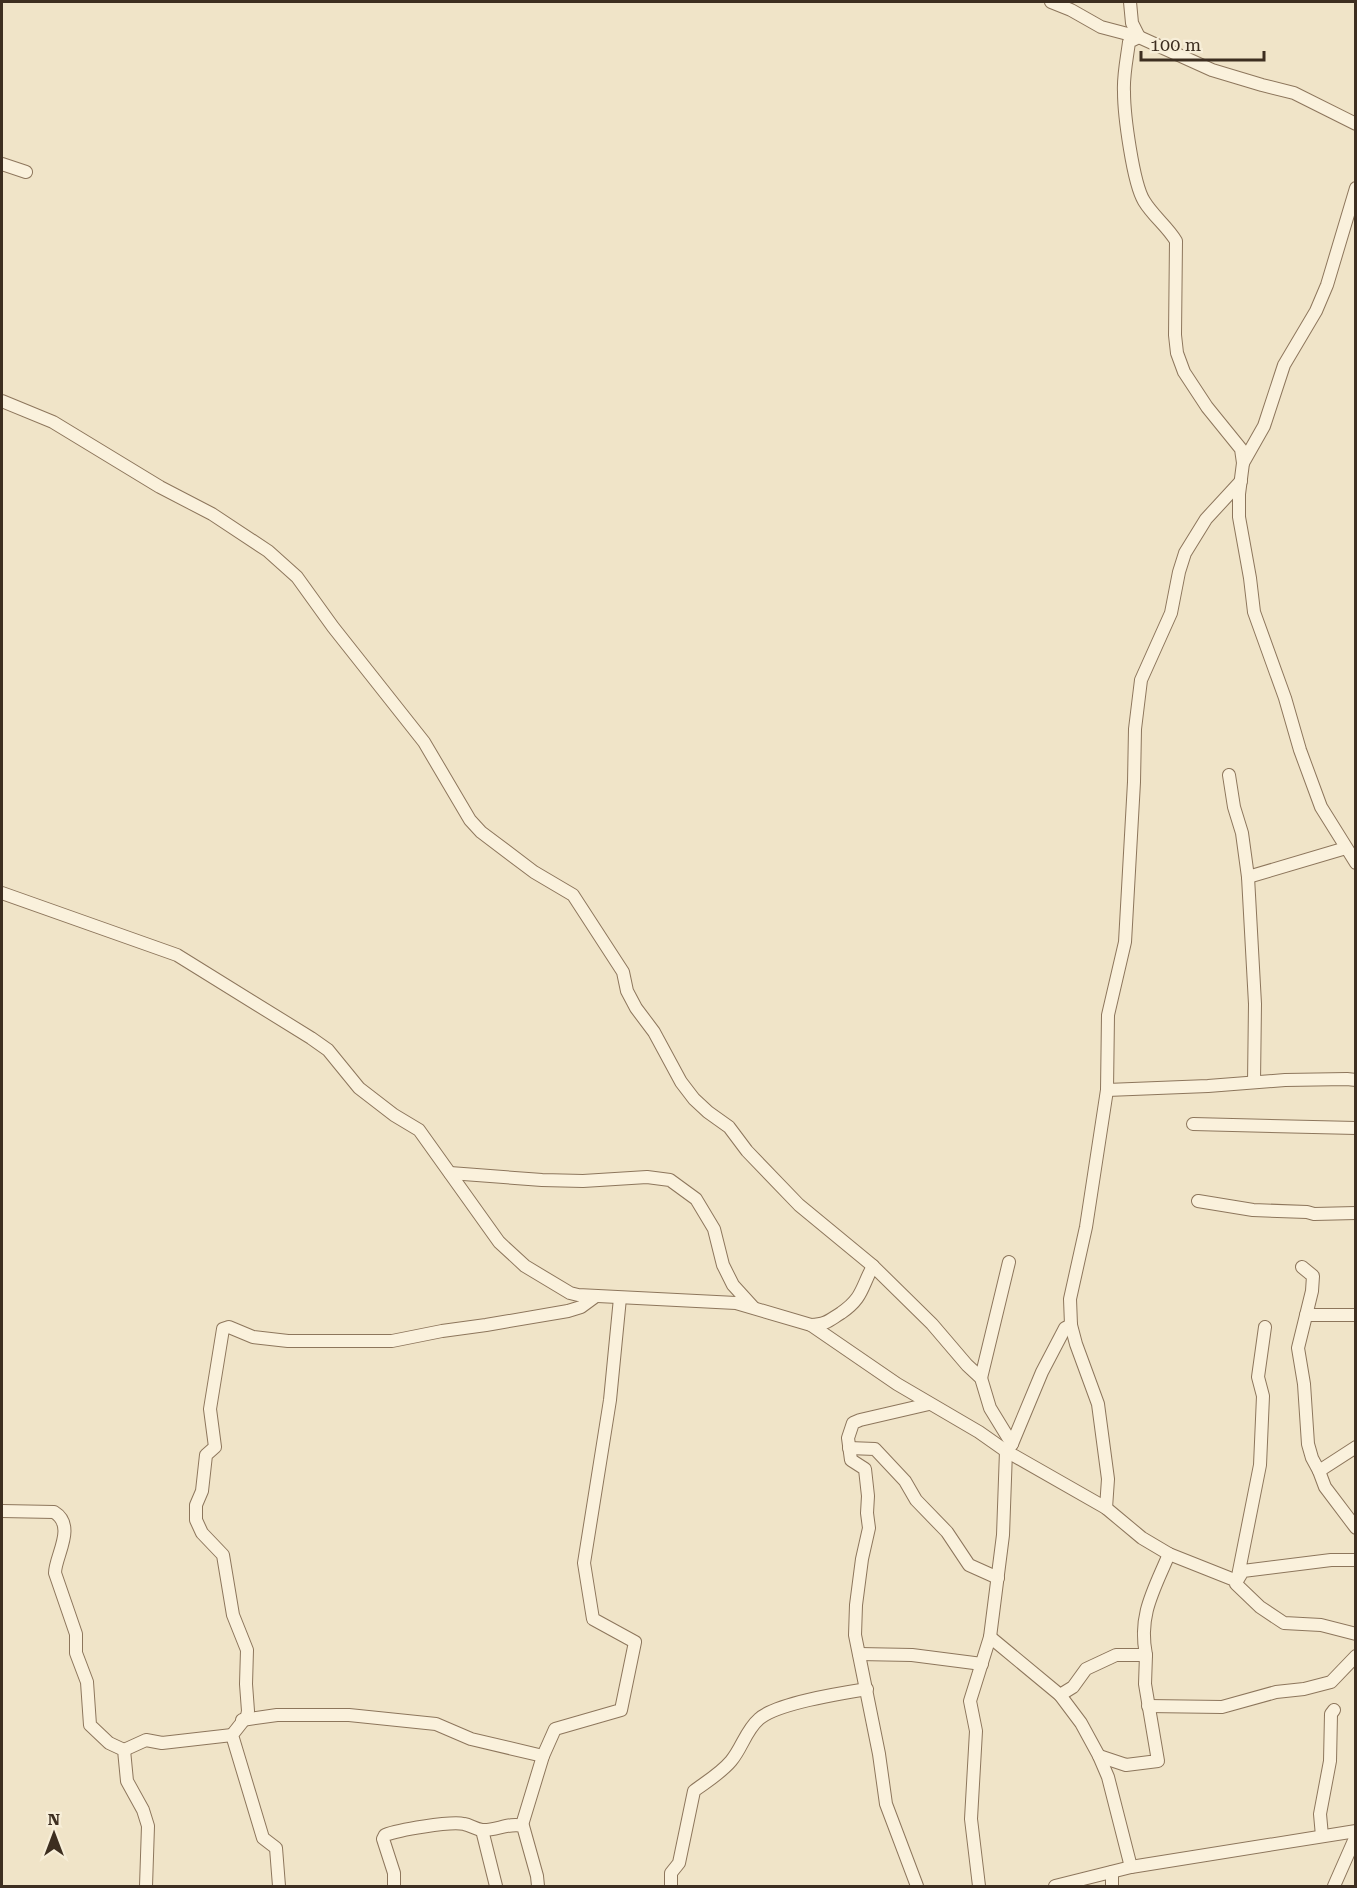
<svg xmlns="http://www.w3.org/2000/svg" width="1357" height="1888" font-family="'Roboto Serif',serif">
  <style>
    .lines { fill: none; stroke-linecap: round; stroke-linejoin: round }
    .minor-casing { stroke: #8d765c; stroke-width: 14 }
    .minor { stroke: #faf1dc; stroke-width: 12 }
  </style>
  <rect width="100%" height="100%" fill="#f0e4c8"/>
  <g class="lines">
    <defs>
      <g id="minor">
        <path d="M1051 2 1071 10 1101 27 1139 37 1212 70 1262 85 1294 93 1356 124"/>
        <path d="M1130 2 1132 23 1139 37 1129 42C1127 58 1123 76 1124 92 1124 115 1133 183 1144 201 1153 216 1167 226 1176 241L1175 335 1177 353 1184 372 1207 407 1241 449 1243 463 1239 494V517L1250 578 1254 612 1285 698 1300 750 1321 807 1356 863"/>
        <path d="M2 164 26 172"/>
        <path d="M2 401 53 422 160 487 212 514 268 551 297 577 333 627 424 742 470 820 481 832 534 872 573 895 623 972 627 991 636 1008 654 1032 681 1082 694 1099 708 1112 729 1127 747 1151 799 1205 873 1266 932 1324 967 1365 981 1378 990 1408 1012 1444 1006 1451 1003 1535 990 1637 970 1701 976 1731 971 1819 979 1886"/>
        <path d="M1243 463 1264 426 1284 365 1316 311 1327 285 1356 188"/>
        <path d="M1229 775 1234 807 1242 833 1248 877 1255 1004 1254 1082"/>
        <path d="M1248 877 1346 848"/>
        <path d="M2 893 177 955 311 1038 328 1050 359 1088 394 1115 419 1130 499 1242 525 1266 570 1293 578 1295 736 1303 811 1325 897 1384 979 1432 1006 1451 1106 1508 1142 1538 1169 1554 1237 1581 1236 1584 1260 1607 1284 1623 1321 1625 1356 1634"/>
        <path d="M1107 1090 1208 1086 1285 1080 1347 1079 1356 1080"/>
        <path d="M1193 1124 1356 1128"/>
        <path d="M450 1173 542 1180 583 1181 647 1177 670 1180 696 1199 714 1229 723 1265 733 1285 753 1307"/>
        <path d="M1198 1201 1253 1210 1307 1212 1314 1214 1356 1213"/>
        <path d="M1302 1267 1313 1276 1312 1291 1298 1348 1304 1384 1308 1444 1312 1458 1319 1471"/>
        <path d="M1306 1315H1356"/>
        <path d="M811 1325C827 1324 828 1321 841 1313 863 1298 861 1288 873 1266"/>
        <path d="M1265 1327 1258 1377 1263 1396 1260 1465 1237 1581 1243 1571 1331 1560H1356"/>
        <path d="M981 1378 1009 1262"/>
        <path d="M1012 1444 1042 1372 1065 1328 1071 1325"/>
        <path d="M1356 1447 1319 1471 1325 1487 1356 1528"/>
        <path d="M849 1448 875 1449 905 1481 916 1500 947 1532 969 1565 998 1578"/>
        <path d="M1106 1508 1108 1479 1098 1404 1076 1344 1071 1325 1070 1299 1086 1227 1107 1090 1108 1015 1125 942 1134 782 1135 729 1141 680 1171 613 1179 572 1185 553 1206 519 1241 481"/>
        <path d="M2 1511 54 1512C77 1526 55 1556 55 1573L76 1634V1653L87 1682 90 1725 109 1743 124 1750 127 1781 143 1810 148 1826 146 1886"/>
        <path d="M990 1637 1060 1695 1081 1723 1099 1756 1108 1777 1131 1867"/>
        <path d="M859 1654 912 1655 982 1664"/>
        <path d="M1060 1695 1073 1687 1086 1669 1116 1655H1146C1138 1615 1154 1590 1169 1554"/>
        <path d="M1148 1706 1222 1707 1276 1692 1304 1689 1331 1682 1356 1656"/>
        <path d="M242 1720 277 1715H349L436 1724 471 1739 543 1756"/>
        <path d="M124 1750 146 1740 162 1743 232 1735"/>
        <path d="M1099 1756 1126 1765 1158 1761 1145 1684 1146 1655"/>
        <path d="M522 1825 543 1756 555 1729 621 1710 635 1642 593 1619 584 1563 610 1400 620 1298"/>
        <path d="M482 1830 496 1886"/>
        <path d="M1322 1836 1320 1814 1330 1761 1331 1714 1334 1710"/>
        <path d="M1112 1872V1886"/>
        <path d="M279 1886 276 1848 263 1838 232 1735 247 1716 248 1711 246 1684 247 1650 233 1615 223 1555 202 1533 196 1520V1505L202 1491 206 1455 215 1447 210 1409 223 1329 229 1327 253 1337 288 1341H392L442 1331 486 1325 568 1311 581 1307 596 1296"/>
        <path d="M394 1886V1873L383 1839 385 1835C398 1830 450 1821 464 1824 470 1825 475 1829 482 1830 496 1831 509 1822 523 1826L537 1876 538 1886"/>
        <path d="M671 1886V1873L679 1863 694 1791C706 1782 721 1773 731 1761 742 1748 746 1730 759 1719 776 1703 842 1693 867 1689"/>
        <path d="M917 1886 886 1804 879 1754 855 1635 856 1605 862 1559 869 1528 867 1513 868 1496 865 1469 851 1460 848 1438 853 1423 860 1420 929 1404"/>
        <path d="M1055 1886 1131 1867 1356 1831"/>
        <path d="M1334 1886 1356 1836"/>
      </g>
    </defs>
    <use href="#minor" class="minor-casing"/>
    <use href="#minor" class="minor"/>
  </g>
  <rect width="1357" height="1888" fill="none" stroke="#3d2e20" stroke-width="6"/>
  <g transform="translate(54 1834)" stroke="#f7eed8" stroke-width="4.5" paint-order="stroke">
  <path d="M0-4.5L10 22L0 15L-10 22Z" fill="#3d2e20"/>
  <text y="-9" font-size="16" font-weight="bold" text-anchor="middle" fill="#3d2e20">N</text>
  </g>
  <path d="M1141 51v9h123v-9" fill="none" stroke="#3d2e20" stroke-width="3"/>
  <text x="1150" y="51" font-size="18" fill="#3d2e20" stroke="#f7eed8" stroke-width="4.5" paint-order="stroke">100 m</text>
</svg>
